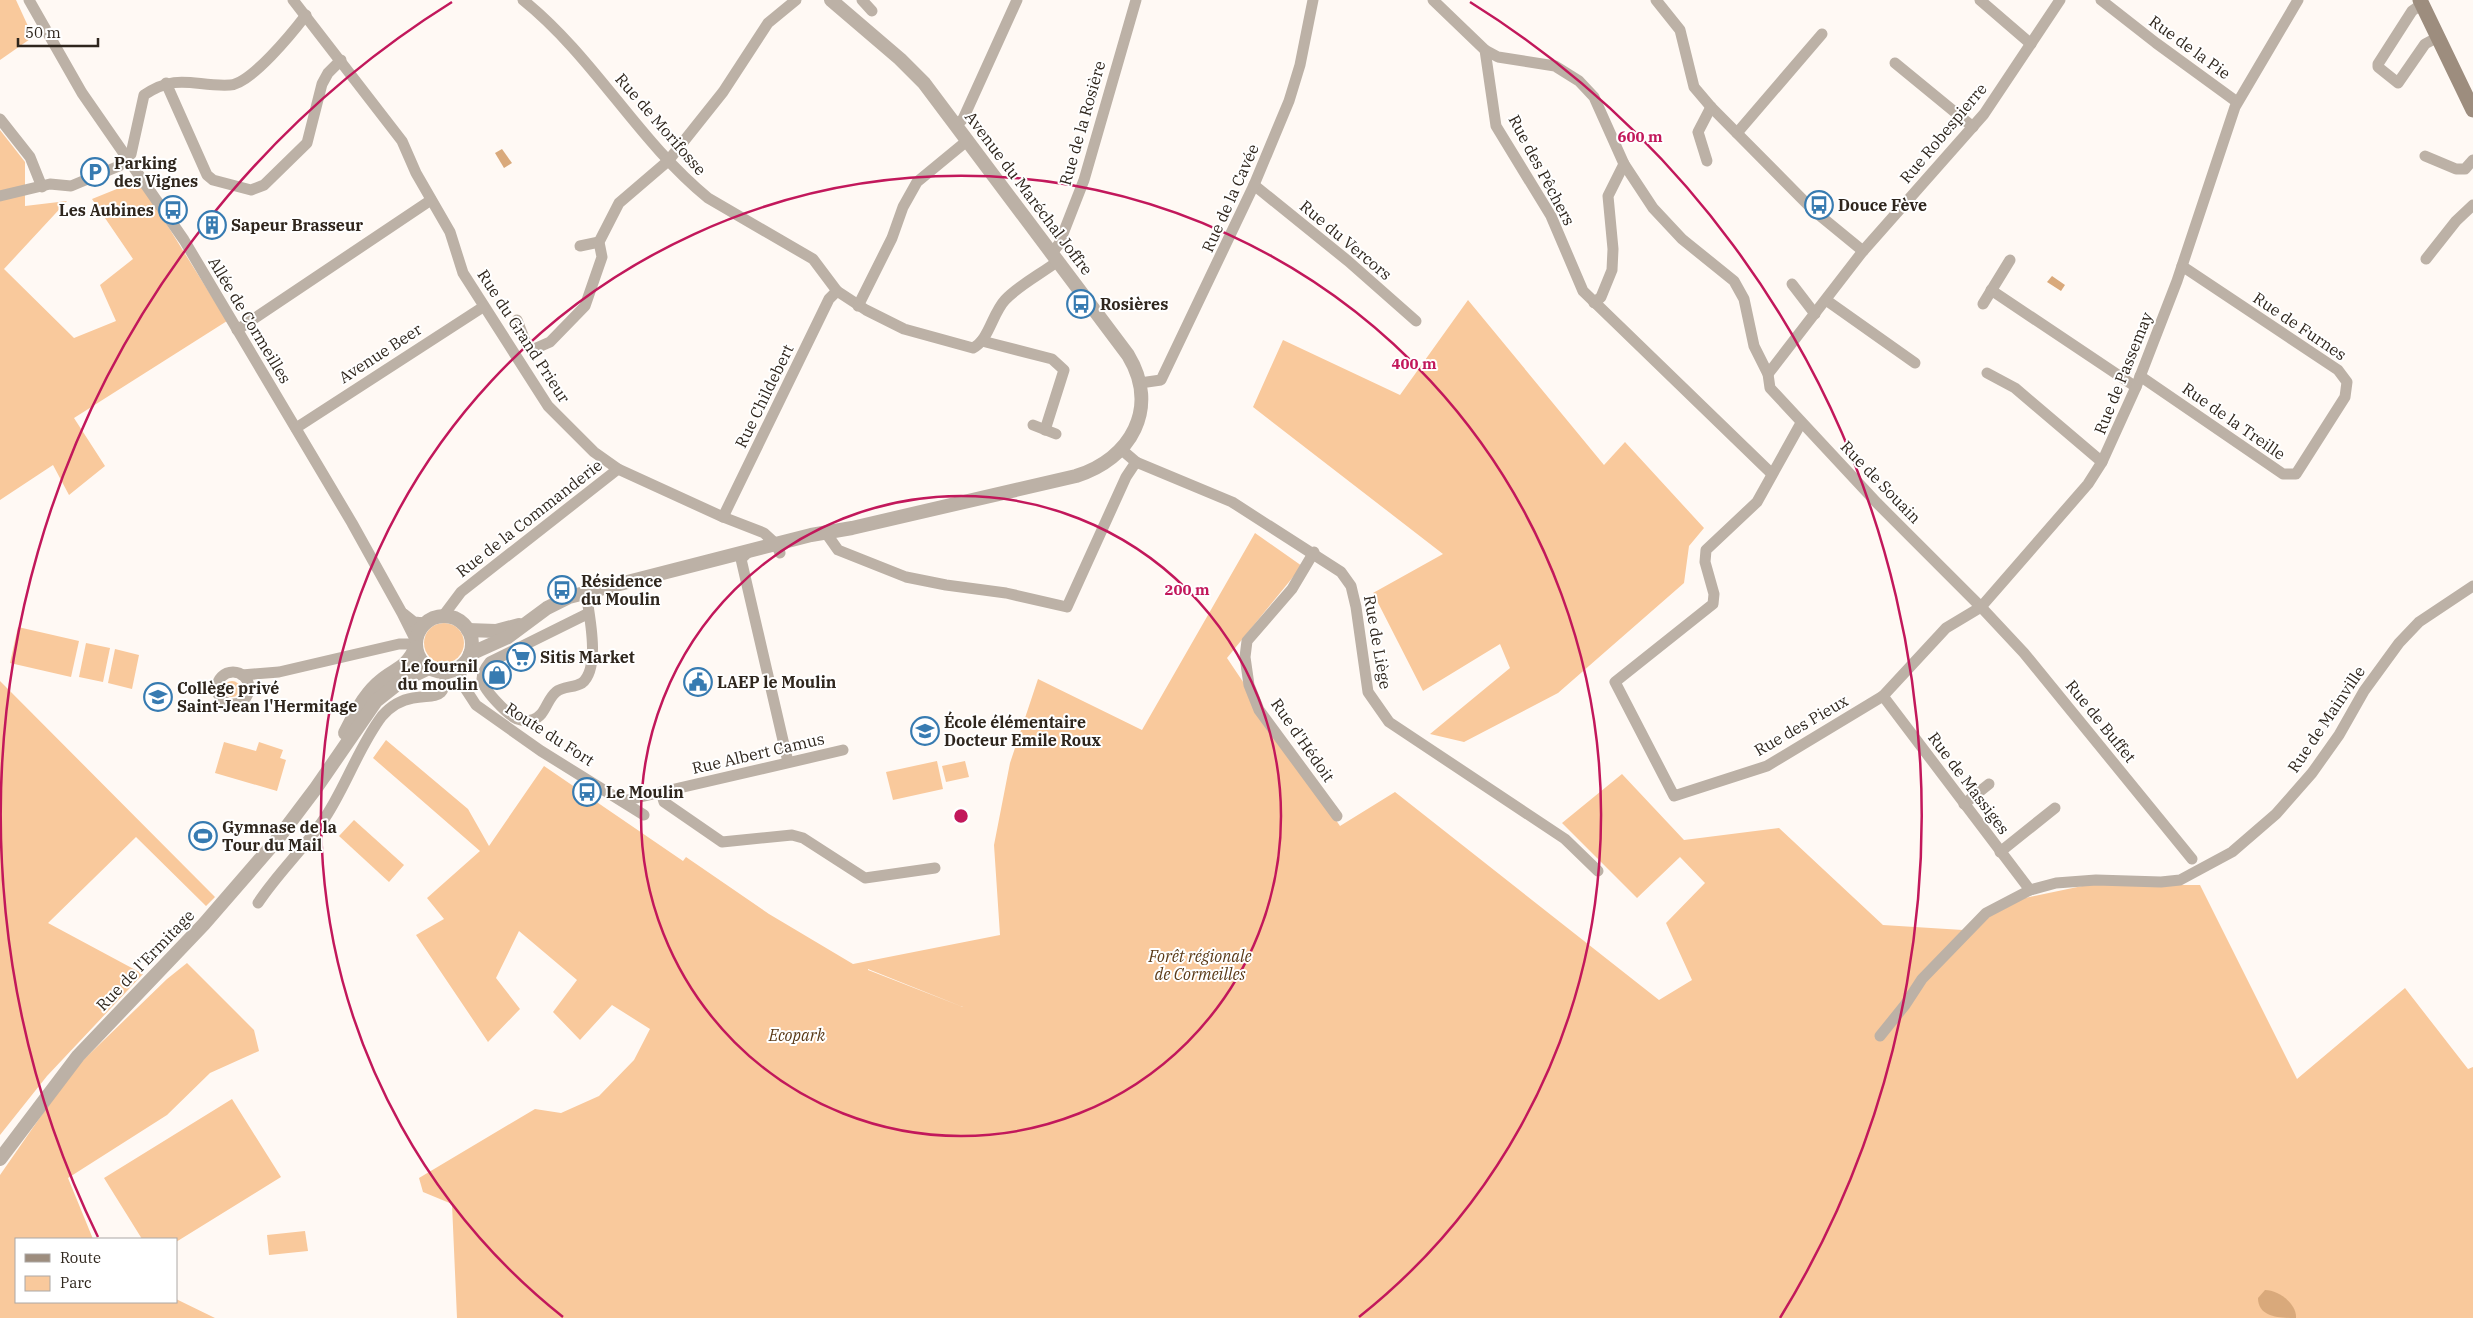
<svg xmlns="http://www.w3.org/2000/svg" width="2473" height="1318" font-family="'IBM Plex Serif',serif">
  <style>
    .green { fill: #f9c99c; fill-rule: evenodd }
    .water { fill: #d9a97b }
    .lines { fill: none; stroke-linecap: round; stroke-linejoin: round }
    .minor { stroke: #bcb1a6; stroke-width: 11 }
    .tertiary { stroke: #bcb1a6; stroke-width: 14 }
    .secondary { stroke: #9d8d7e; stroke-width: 15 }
    .ring { fill: none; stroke: #c2185b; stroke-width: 2.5 }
    .labels { text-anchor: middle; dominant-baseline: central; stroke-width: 4; stroke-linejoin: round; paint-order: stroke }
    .street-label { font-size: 16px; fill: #2f261d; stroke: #fff }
    .poi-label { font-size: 16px; font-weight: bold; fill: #2f261d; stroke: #fff; text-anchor: start }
    .park-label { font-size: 16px; font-style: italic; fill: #5a3916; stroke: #fff }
    .centre { fill: #c2185b; stroke: #fff; stroke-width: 2.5 }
    .ring-label { font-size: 15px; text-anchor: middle; font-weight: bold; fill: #c2185b; stroke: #fff; stroke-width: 4; stroke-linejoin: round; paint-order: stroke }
  </style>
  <rect width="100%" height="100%" fill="#fff9f4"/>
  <g class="green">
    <path d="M0 0H16L33 37 0 60Z"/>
    <path d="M0 130 25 162V206L67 201 4 269 74 338 116 321 100 285 133 259 92 199 139 180 227 321 74 418 105 466 69 495 53 465 0 500Z"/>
    <path d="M1468 300 1604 465 1625 442 1704 528 1689 546 1684 583 1558 693 1464 742 1430 734 1510 668 1500 644 1423 691 1373 593 1443 554 1253 407 1283 340 1400 395Z"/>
    <path d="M1255 533 1302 566 1227 658 1340 826 1395 792 1659 1000 1692 980 1666 923 1705 883 1680 857 1637 898 1562 823 1622 774 1684 840 1779 828 1883 925 1963 930 2025 898 2087 885H2200L2297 1079 2405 988 2468 1069 2473 1067V1318H457L452 1204 423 1192 419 1178 535 1109 561 1113 599 1096 634 1060 650 1029 612 1005 580 1040 553 1012 577 980 519 931 496 978 520 1009 488 1042 416 935 444 919 427 898 480 851 373 758 386 740 468 809 489 846 544 766 683 861 686 857 769 914 853 964 1000 935 994 845 1010 763 1038 679 1142 730ZM868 970V969L963 1007Z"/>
    <circle cx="444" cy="643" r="20"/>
    <path d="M18 627 79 641 71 677 10 663Z"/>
    <path d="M86 643 110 648 103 682 79 677Z"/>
    <path d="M115 649 139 655 132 689 108 683Z"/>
    <path d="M0 681 215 897 206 906 136 837 48 923 143 974 47 1076 0 1135Z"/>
    <circle cx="232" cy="689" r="8"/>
    <path d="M224 742 256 751 259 742 283 750 280 758 286 760 277 791 215 773Z"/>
    <path d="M937 761 943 789 893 800 886 772Z"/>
    <path d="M965 761 969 777 946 782 942 766Z"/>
    <path d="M354 820 404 865 389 882 339 836Z"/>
    <path d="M187 963 254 1030 259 1051 210 1073 167 1115 68 1178 93 1239H16V1302H176V1299L215 1318H0V1175L73 1070 167 979Z"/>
    <path d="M232 1099 281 1177 176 1242V1239H142L104 1178Z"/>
    <path d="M305 1231 308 1251 269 1255 267 1235Z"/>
  </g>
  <g class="water">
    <path d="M502 149 512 163 504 168 495 153Z"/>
    <path d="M2052 276 2065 285 2061 291 2047 282Z"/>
    <path d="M2265 1290C2279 1290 2297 1304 2296 1318 2281 1318 2258 1318 2258 1298Z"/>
  </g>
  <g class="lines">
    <g class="minor">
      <path d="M29 0 82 93 184 240 352 523 402 613 416 641"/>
      <path d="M293 0 402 141 416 173 450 232 463 273 548 406 594 452 618 469 723 517 764 533 776 544 780 553"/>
      <path d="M523 0C594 57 638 141 708 198L813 259 837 291 866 310 904 329 973 348C989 340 992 314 1005 300 1019 285 1041 274 1058 261"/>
      <path d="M862 0 872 11"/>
      <path d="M1433 0 1485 50 1496 126 1551 216 1583 291 1772 474"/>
      <path d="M1656 0 1680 30 1694 87 1711 107 1813 210 1863 251"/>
      <path d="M1980 0 2031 44"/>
      <path d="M2101 0 2156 43 2237 102"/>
      <path d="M2422 4 2412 11 2378 64V67L2398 83 2425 44 2438 37"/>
      <path d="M1485 50 1498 57 1555 66 1579 81 1594 97 1624 164 1653 208 1682 239 1734 281 1744 299 1754 346 1768 374 1770 388 1877 503 1981 607 2024 653 2192 859"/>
      <path d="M1895 63 1973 127"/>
      <path d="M166 83 207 175 213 180 251 190 264 185 307 143 322 84 328 73 341 60"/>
      <path d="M0 119 30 157 42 187"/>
      <path d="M956 125 963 119 1017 0"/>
      <path d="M1737 133 1822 34"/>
      <path d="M2425 156 2456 169H2465L2473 160"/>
      <path d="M1707 161 1698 132 1711 107"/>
      <path d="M1254 185 1348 261 1416 321"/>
      <path d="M0 196 50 184 71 186 119 166 131 154 144 95C178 72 195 87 230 85 251 84 293 32 306 15"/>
      <path d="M580 246 599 242"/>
      <path d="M1052 253 1059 244 1084 180 1136 0"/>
      <path d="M2426 259 2456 221 2473 205"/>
      <path d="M1792 284 1815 314"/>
      <path d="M1991 290 2136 387"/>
      <path d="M1826 300 1915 363"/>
      <path d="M1594 303 1601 297 1612 270 1613 249 1608 196 1624 164"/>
      <path d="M1983 304 2010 260"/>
      <path d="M858 306 892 238 903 207 917 182 968 140"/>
      <path d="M517 320 527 346 534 349 550 342 585 306 602 257 599 242 619 203 668 161 723 92 768 23 796 0"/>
      <path d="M237 330 431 200"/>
      <path d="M982 341 1052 359 1064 370 1045 430"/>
      <path d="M1987 373 2015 388 2102 462"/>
      <path d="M1768 374 1863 251 1984 114 2060 0"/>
      <path d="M2140 376 2283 474H2296L2345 397 2347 382 2338 370 2182 266"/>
      <path d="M1140 383 1161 380 1254 185 1289 101 1300 65 1313 0"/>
      <path d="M1801 423 1757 502 1706 550 1705 562 1714 594 1713 604 1615 682 1674 796 1767 766 1883 696 1946 628 1981 607 2088 484 2102 462 2136 387 2177 281 2235 107 2298 0"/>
      <path d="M1033 425 1056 434"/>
      <path d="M296 428 483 307"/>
      <path d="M1136 462 1232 502 1341 572 1351 586 1356 607 1368 692 1389 722 1565 839 1598 871"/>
      <path d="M723 517 829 299 837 291"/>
      <path d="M826 533 838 550 906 577 946 585 1006 593 1067 607 1126 477 1136 462 1122 450"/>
      <path d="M749 551 741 559 788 762"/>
      <path d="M1314 552 1292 589 1247 641 1245 657 1249 685 1259 710 1337 816"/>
      <path d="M586 593C589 614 601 668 582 683 574 688 563 686 556 692 546 700 546 716 532 720 527 721 522 721 517 719 508 715 482 689 482 679 482 673 486 667 490 662L589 613"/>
      <path d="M404 614 414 622 425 623"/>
      <path d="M443 616 461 592 618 469"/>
      <path d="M461 666V682L476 705 541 751 644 815"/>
      <circle cx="233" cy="688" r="16"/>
      <path d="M242 675 279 672 399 644H416"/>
      <path d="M1883 696 2030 890"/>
      <path d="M661 792 664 802 722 842 792 835 803 838 865 878 935 868"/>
      <path d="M623 801 843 750"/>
      <path d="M1964 804 1989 784"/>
      <path d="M2000 852 2055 808"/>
      <path d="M258 903C279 871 308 845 328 813 348 781 360 745 382 716 390 707 400 700 413 698 436 694 446 701 445 672"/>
      <path d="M1880 1036 1905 1005 1922 979 1986 913 2030 890 2056 883 2096 880 2161 882 2180 880 2232 852 2276 814 2312 773 2339 735 2364 691 2399 643 2419 622 2473 586"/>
    </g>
    <g class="tertiary">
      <circle cx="444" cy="644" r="28"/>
      <path d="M468 630 496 631 519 625"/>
      <path d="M470 654 508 637 547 608 569 597 811 535 852 528 1076 476C1131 459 1160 408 1128 355L924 83 900 59 831 0"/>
      <path d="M345 733C354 715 363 697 377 684 393 668 405 671 416 647"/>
      <path d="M0 1159 78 1056 204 924 276 841 316 788 376 701 400 682 429 668"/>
    </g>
    <path class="secondary" d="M2420 0 2473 110"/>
  </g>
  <g class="ring">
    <circle cx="961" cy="816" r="320"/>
    <path d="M563 1317A640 640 0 1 1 1359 1317"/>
    <path d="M98 1237A960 960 0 0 1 452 2M1470 2A960 960 0 0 1 1780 1318"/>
  </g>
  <defs>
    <symbol id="parking-ring" viewBox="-11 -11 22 22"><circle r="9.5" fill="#fff" stroke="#377bb1" stroke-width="1.5"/><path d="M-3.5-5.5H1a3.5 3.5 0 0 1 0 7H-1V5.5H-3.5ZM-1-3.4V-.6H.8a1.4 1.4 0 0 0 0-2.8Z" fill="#377bb1"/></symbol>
    <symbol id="bus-ring" viewBox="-11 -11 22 22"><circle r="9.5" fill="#fff" stroke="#377bb1" stroke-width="1.5"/><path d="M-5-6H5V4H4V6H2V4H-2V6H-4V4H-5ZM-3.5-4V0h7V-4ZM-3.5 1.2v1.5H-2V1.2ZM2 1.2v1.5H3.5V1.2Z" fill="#377bb1"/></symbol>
    <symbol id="building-ring" viewBox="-11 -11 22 22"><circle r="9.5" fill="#fff" stroke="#377bb1" stroke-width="1.5"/><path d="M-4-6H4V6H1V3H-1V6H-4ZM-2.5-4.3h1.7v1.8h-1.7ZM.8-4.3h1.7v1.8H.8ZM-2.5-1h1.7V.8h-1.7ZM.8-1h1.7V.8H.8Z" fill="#377bb1"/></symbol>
    <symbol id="supermarket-ring" viewBox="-11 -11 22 22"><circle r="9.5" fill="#fff" stroke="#377bb1" stroke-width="1.5"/><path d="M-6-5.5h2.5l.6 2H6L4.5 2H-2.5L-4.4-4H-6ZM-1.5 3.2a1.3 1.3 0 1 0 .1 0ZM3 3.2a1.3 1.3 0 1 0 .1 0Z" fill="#377bb1"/></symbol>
    <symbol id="shop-ring" viewBox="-11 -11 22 22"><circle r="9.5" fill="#fff" stroke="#377bb1" stroke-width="1.5"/><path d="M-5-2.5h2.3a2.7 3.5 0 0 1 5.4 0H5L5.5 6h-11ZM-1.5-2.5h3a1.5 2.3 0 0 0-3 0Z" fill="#377bb1"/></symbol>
    <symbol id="civic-ring" viewBox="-11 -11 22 22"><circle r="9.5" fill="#fff" stroke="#377bb1" stroke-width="1.5"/><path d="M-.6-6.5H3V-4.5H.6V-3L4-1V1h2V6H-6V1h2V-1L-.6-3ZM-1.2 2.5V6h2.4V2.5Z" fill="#377bb1"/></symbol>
    <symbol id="school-ring" viewBox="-11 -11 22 22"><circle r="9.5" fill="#fff" stroke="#377bb1" stroke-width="1.5"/><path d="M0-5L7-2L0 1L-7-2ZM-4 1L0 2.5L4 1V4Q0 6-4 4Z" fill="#377bb1"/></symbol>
    <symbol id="stadium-ring" viewBox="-11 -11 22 22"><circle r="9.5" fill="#fff" stroke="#377bb1" stroke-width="1.5"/><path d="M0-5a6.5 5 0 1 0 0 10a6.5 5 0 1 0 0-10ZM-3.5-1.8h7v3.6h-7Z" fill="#377bb1"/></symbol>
  </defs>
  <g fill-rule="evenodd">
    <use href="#parking-ring" x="79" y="156" width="32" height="32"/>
    <use href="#bus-ring" x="1803" y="189" width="32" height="32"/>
    <use href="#bus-ring" x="157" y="194" width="32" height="32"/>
    <use href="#building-ring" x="196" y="209" width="32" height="32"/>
    <use href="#bus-ring" x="1065" y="288" width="32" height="32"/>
    <use href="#bus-ring" x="546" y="574" width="32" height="32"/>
    <use href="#supermarket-ring" x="505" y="641" width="32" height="32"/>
    <use href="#shop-ring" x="481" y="659" width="32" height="32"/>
    <use href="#civic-ring" x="682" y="666" width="32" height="32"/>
    <use href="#school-ring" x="142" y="681" width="32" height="32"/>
    <use href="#school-ring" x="909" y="715" width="32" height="32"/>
    <use href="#bus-ring" x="571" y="776" width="32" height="32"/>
    <use href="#stadium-ring" x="187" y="820" width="32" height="32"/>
  </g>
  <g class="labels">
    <g class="street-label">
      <text transform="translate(2190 47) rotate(36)">Rue de la Pie</text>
      <text transform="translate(1082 123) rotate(-74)">Rue de la Rosière</text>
      <text transform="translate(661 124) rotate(49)">Rue de Morifosse</text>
      <text transform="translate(1943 133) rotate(-50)">Rue Robespierre</text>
      <text transform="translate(1542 170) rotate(62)">Rue des Pêchers</text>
      <text transform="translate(1029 193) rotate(53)">Avenue du Maréchal Joffre</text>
      <text transform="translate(1230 198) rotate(-66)">Rue de la Cavée</text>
      <text transform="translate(1346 240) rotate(40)">Rue du Vercors</text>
      <text transform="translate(250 320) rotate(59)">Allée de Cormeilles</text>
      <text transform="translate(2300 326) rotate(34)">Rue de Furnes</text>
      <text transform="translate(524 336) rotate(57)">Rue du Grand Prieur</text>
      <text transform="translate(380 353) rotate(-33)">Avenue Beer</text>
      <text transform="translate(2123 373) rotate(-68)">Rue de Passemay</text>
      <text transform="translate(764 396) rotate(-64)">Rue Childebert</text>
      <text transform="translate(2234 421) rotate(35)">Rue de la Treille</text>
      <text transform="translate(1881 482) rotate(46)">Rue de Souain</text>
      <text transform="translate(529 518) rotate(-38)">Rue de la Commanderie</text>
      <text transform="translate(1378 642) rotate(80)">Rue de Liège</text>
      <text transform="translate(2326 719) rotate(-56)">Rue de Mainville</text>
      <text transform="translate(2101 721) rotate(51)">Rue de Buffet</text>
      <text transform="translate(1801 725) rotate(-30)">Rue des Pieux</text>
      <text transform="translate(550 734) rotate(33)">Route du Fort</text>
      <text transform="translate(1303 740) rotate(55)">Rue d'Hédoit</text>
      <text transform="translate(758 753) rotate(-13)">Rue Albert Camus</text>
      <text transform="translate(1969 783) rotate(53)">Rue de Massiges</text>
      <text transform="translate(145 960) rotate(-46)">Rue de l'Ermitage</text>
    </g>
    <g class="poi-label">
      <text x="114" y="163">Parking<tspan x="114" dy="18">des Vignes</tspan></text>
      <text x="1838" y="205">Douce Fève</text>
      <text x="154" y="210" text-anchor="end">Les Aubines</text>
      <text x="231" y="225">Sapeur Brasseur</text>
      <text x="1100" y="304">Rosières</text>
      <text x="581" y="581">Résidence<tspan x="581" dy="18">du Moulin</tspan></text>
      <text x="540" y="657">Sitis Market</text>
      <text x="478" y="666" text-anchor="end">Le fournil<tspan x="478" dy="18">du moulin</tspan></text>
      <text x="717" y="682">LAEP le Moulin</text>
      <text x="177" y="688">Collège privé<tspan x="177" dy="18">Saint-Jean l'Hermitage</tspan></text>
      <text x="944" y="722">École élémentaire<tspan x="944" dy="18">Docteur Emile Roux</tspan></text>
      <text x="606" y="792">Le Moulin</text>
      <text x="222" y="827">Gymnase de la<tspan x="222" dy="18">Tour du Mail</tspan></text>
    </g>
    <g class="park-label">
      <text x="1200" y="956">Forêt régionale<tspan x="1200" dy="18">de Cormeilles</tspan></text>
      <text x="797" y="1035">Ecopark</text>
    </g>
  </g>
  <circle cx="961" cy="816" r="8" class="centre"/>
  <g class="ring-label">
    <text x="1640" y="142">600 m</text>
    <text x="1414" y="369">400 m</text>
    <text x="1187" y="595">200 m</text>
  </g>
  <rect x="15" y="1238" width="162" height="65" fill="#ffffff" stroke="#aca8a5"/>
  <rect x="25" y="1254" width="25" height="8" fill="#9d8d7e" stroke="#aca8a5"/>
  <text x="60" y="1263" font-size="15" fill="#2f261d">Route</text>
  <rect x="25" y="1276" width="25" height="15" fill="#f9c99c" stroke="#aca8a5"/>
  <text x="60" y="1288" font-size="15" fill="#2f261d">Parc</text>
  <path d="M18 38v8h80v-8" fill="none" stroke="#2f261d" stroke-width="2.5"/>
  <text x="25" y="38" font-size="15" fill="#2f261d" stroke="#ffffff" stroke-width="4" paint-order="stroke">50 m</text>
</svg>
